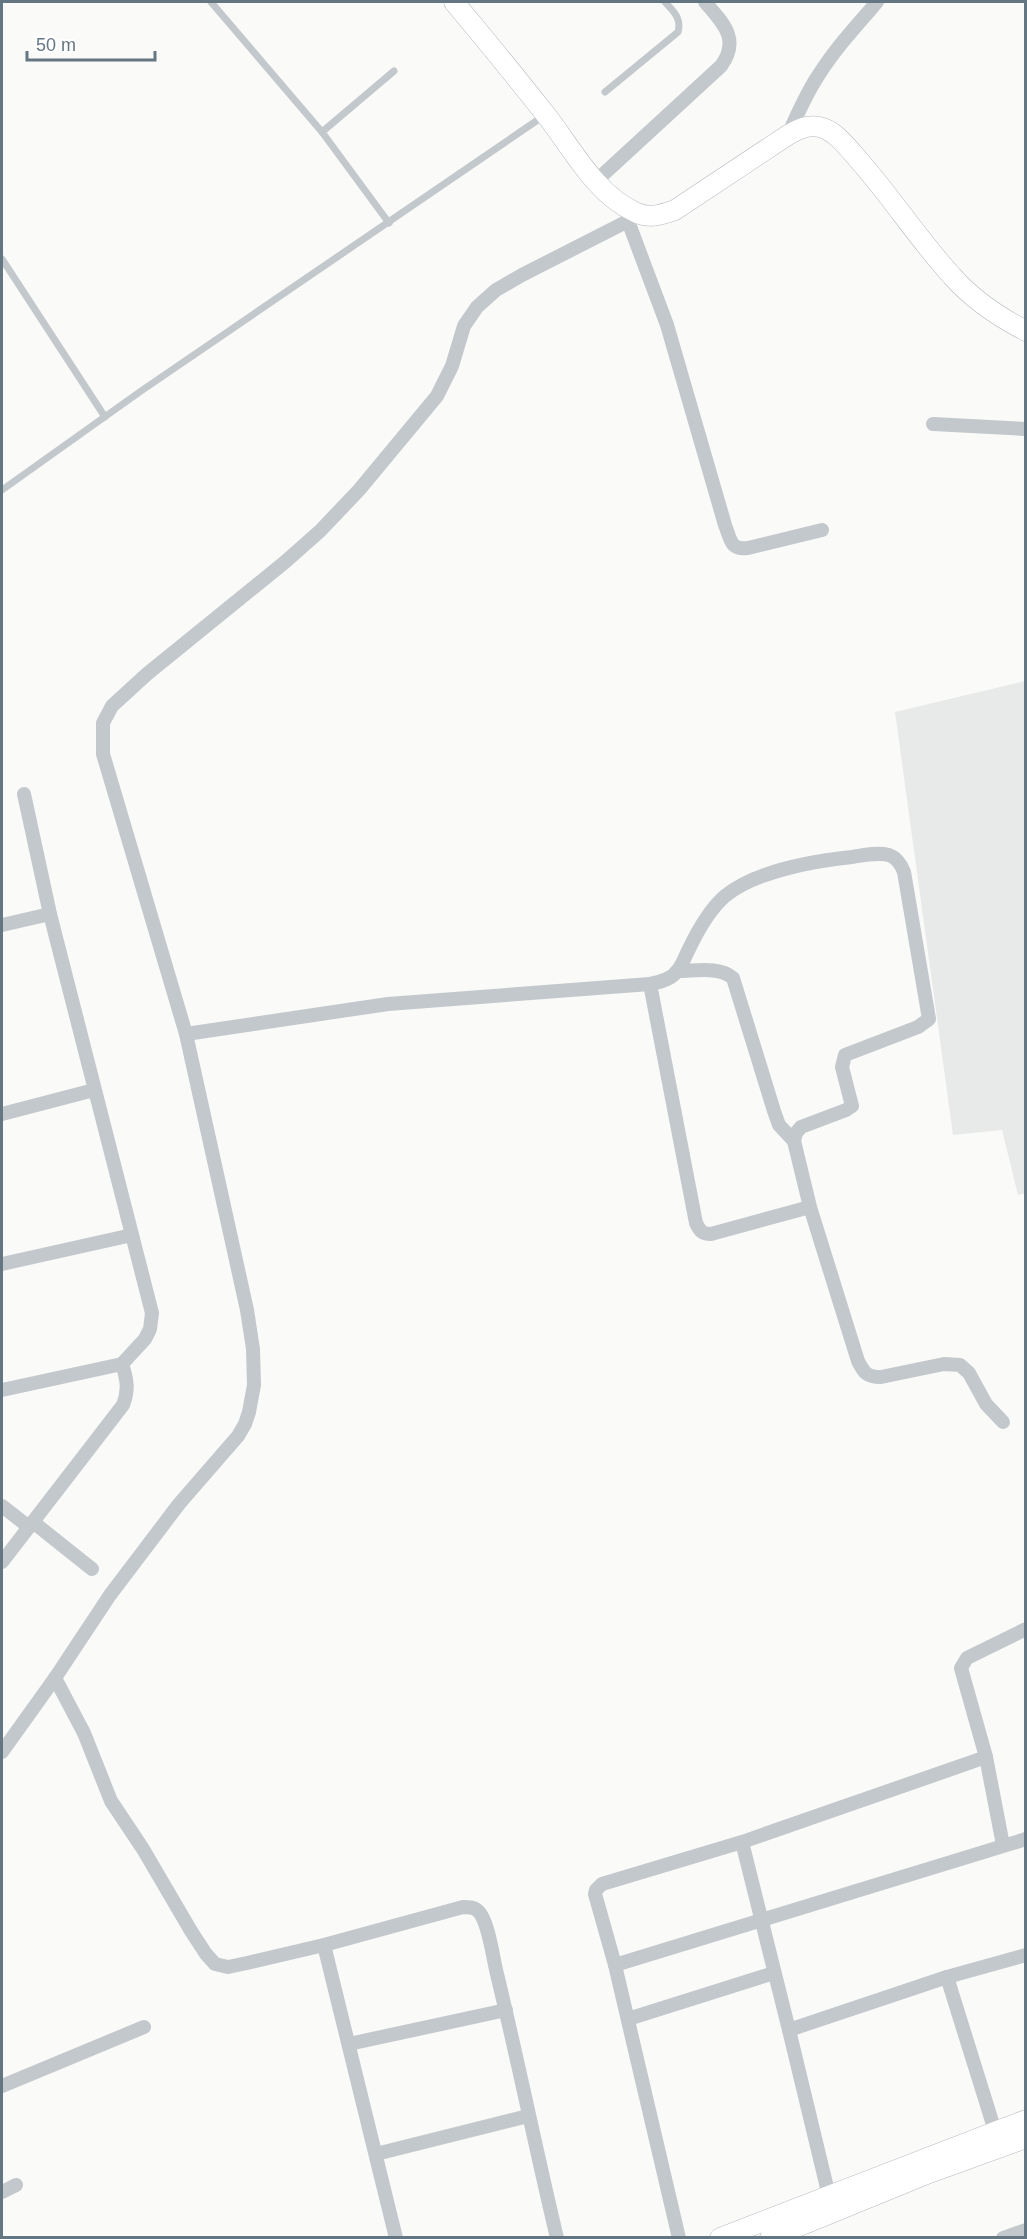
<svg xmlns="http://www.w3.org/2000/svg" width="1027" height="2239" font-family="Arial,sans-serif">
  <style>
    .built { fill: #e8e9e9 }
    .lines { fill: none; stroke-linecap: round; stroke-linejoin: round }
    .secondary-casing { stroke: #b3babf; stroke-width: 21 }
    .lane { stroke: #c3c8cc; stroke-width: 7 }
    .street { stroke: #c3c8cc; stroke-width: 14 }
    .secondary { stroke: #fff; stroke-width: 20 }
  </style>
  <rect width="100%" height="100%" fill="#fafaf8"/>
  <path class="built" d="M1025 681 1026 1193 1018 1195 1002 1130 953 1135 895 712Z"/>
  <g class="lines">
    <defs>
      <g id="secondary">
        <path d="M454 2C485 39 516 77 546 115 572 148 595 194 635 212 648 219 661 215 675 210L788 135C799 129 810 123 823 128 838 133 852 153 863 165 894 201 920 241 952 276 972 299 999 317 1026 331"/>
        <path d="M720 2238 1026 2120"/>
        <path d="M770 2238 929 2173 1026 2138"/>
      </g>
    </defs>
    <use href="#secondary" class="secondary-casing"/>
    <g class="lane">
      <path d="M211 2 322 132 389 223"/>
      <path d="M605 92 678 32C682 18 673 11 665 2"/>
      <path d="M322 132 394 71"/>
      <path d="M2 259 105 417"/>
      <path d="M2 490 141 391 545 115"/>
    </g>
    <g class="street">
      <path d="M788 135C797 115 806 94 818 76 835 49 856 26 877 2"/>
      <path d="M596 181 721 66C741 39 722 22 705 2"/>
      <path d="M628 221 667 325 725 525C731 540 730 550 748 548L822 530"/>
      <path d="M933 424 1026 429"/>
      <path d="M2 925 50 914"/>
      <path d="M678 971C696 971 719 966 733 978L774 1111 779 1125 794 1141"/>
      <path d="M650 984 696 1223C700 1231 702 1234 711 1234L810 1207"/>
      <path d="M186 1034 388 1004 650 984C661 982 672 979 678 970 683 964 685 956 689 949 698 930 709 910 725 896 756 871 814 861 852 857 864 855 877 852 889 855 897 858 901 864 904 872L929 1019 918 1027 845 1055 842 1067 852 1106 846 1110 801 1127 796 1133 794 1141 810 1207 858 1361C864 1373 867 1377 881 1377L944 1364 960 1365 969 1373 986 1404 1003 1422"/>
      <path d="M2 1114 94 1090"/>
      <path d="M2 1264 132 1235"/>
      <path d="M2 1390 122 1364 145 1339 150 1329 152 1313 50 914 24 794"/>
      <path d="M2 1506 29 1527"/>
      <path d="M33 1522 92 1569"/>
      <path d="M2 1562 123 1405C129 1390 127 1379 122 1364"/>
      <path d="M55 1678 84 1733 111 1801 143 1849 191 1931 206 1954 215 1964 228 1967 247 1963 324 1945 463 1907C469 1907 475 1907 479 1912 489 1923 493 1959 497 1974 518 2061 536 2150 557 2238"/>
      <path d="M2 1752 55 1678 110 1595 179 1504 238 1436 245 1424 249 1412 254 1385 253 1349 247 1310 186 1034 103 754V723L112 706 147 674 285 562 320 531 359 490 437 396 452 366 464 326 477 307 496 290 522 275 628 221 636 213"/>
      <path d="M742 1842 789 2030 947 1977 1026 1955"/>
      <path d="M1003 1845 986 1757 961 1668 967 1658 1026 1629"/>
      <path d="M324 1945 396 2238"/>
      <path d="M615 1965 1026 1839"/>
      <path d="M947 1977 995 2131"/>
      <path d="M628 2019 774 1973"/>
      <path d="M789 2030 829 2196"/>
      <path d="M349 2044 506 2010"/>
      <path d="M2 2086 144 2027"/>
      <path d="M376 2154 528 2116"/>
      <path d="M2 2192 16 2185"/>
      <path d="M679 2238 615 1965 595 1894 596 1890 602 1884 742 1842 986 1757"/>
      <path d="M1003 2238 1026 2230"/>
    </g>
    <use href="#secondary" class="secondary"/>
  </g>
  <rect width="1027" height="2239" fill="none" stroke="#657683" stroke-width="6"/>
  <path d="M27 51v9h128v-9" fill="none" stroke="#657683" stroke-width="3"/>
  <text x="36" y="51" font-size="18" fill="#657683" stroke="#ffffff" stroke-width="4.5" paint-order="stroke">50 m</text>
</svg>
